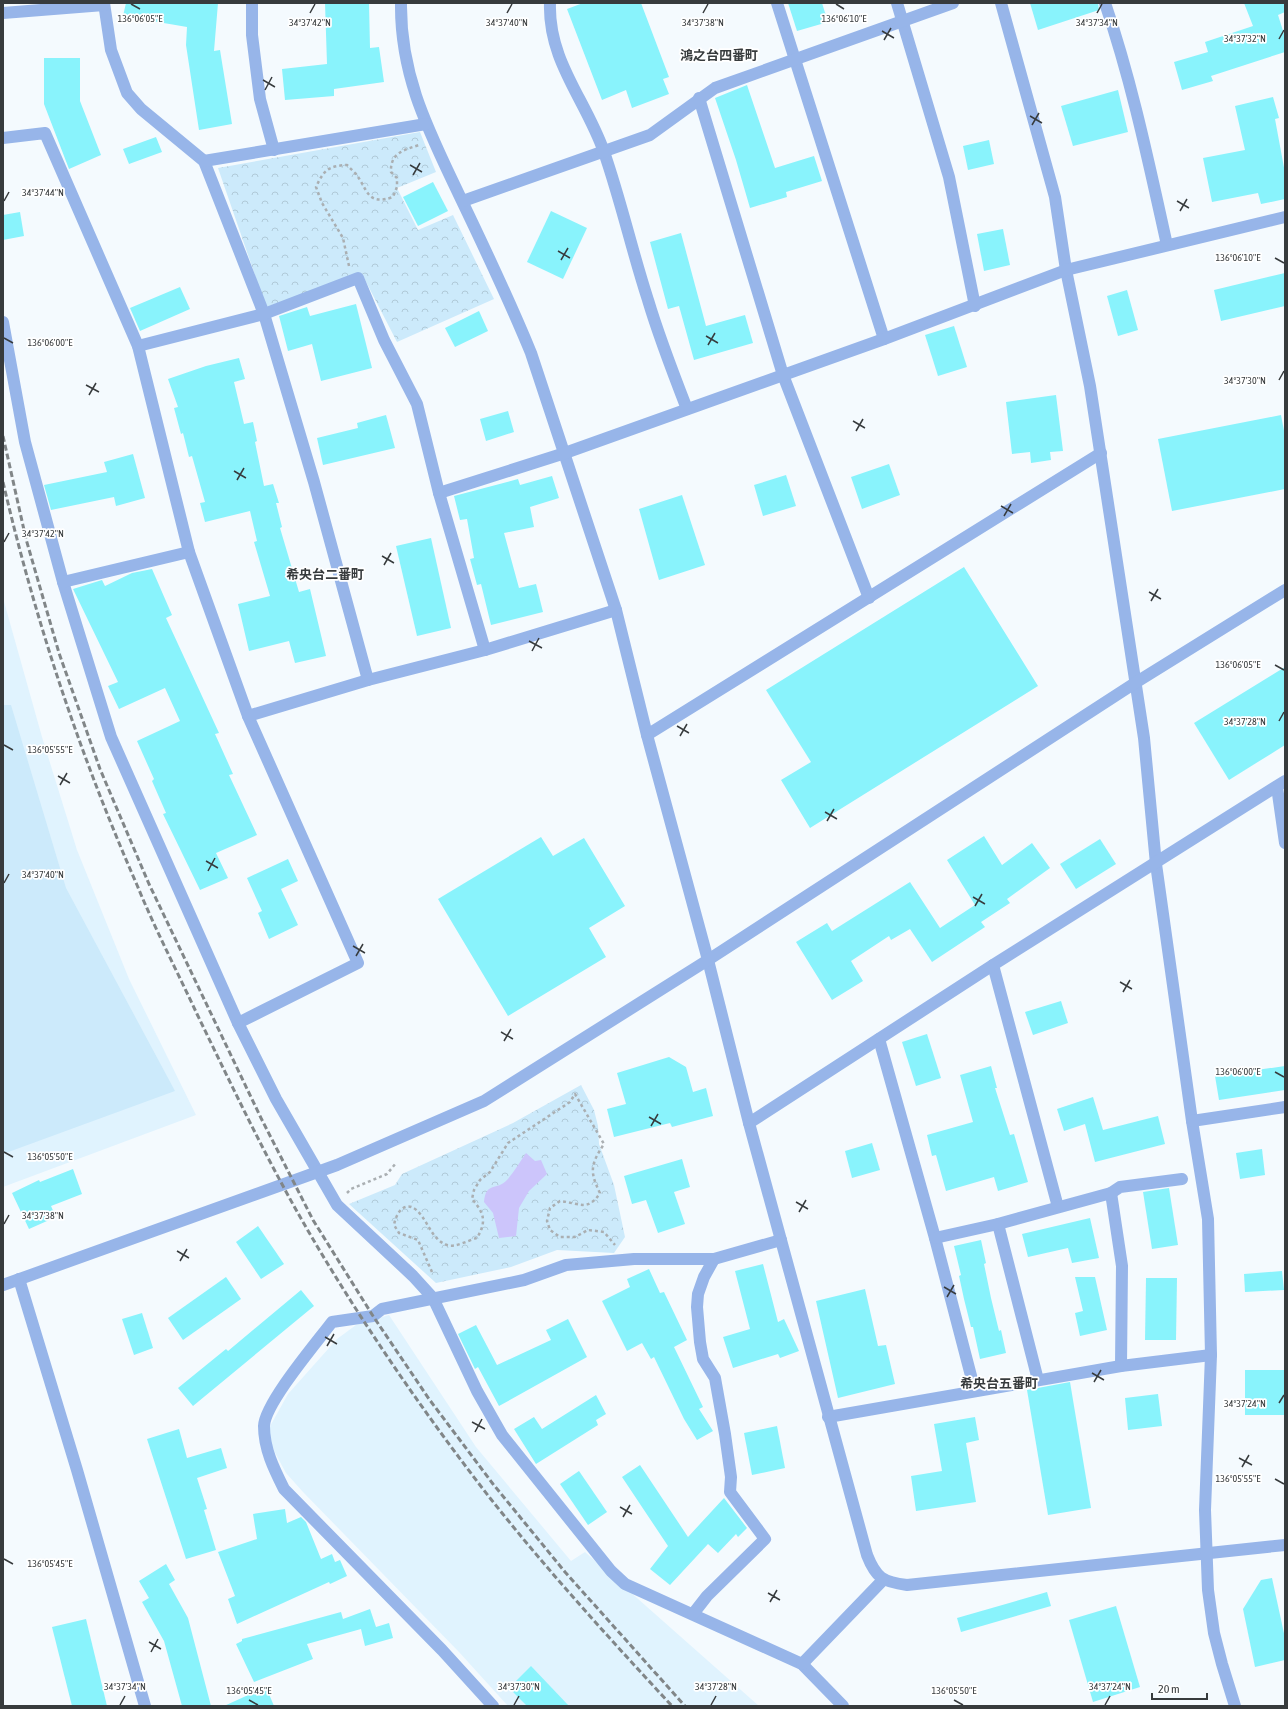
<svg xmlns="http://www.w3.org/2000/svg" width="1288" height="1709" font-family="'Asap Condensed','Noto Sans JP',sans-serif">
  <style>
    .built { fill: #e0f3fe }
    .grass { fill: #cceafb }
    .forest { fill: url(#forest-crowns) }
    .water { fill: #ccc5fb }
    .building { fill: #89f3fc }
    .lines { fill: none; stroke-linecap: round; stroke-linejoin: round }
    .path { stroke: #aaafb2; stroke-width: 2.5; stroke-dasharray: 3 3; stroke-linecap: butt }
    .minor { stroke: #97b5e9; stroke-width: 12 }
    .rail { stroke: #818688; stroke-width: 3; stroke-dasharray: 6 3; stroke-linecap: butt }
    .ticks { fill: none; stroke: #373b3d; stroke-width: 1.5 }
    .labels { text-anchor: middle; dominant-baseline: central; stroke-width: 3.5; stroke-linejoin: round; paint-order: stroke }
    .quarter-label { font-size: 13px; font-weight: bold; fill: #373b3d; stroke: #fff }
    .ticks-label { font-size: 10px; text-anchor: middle; fill: #373b3d; stroke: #fff; stroke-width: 3.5; stroke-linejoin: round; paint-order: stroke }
  </style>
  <defs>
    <pattern id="forest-crowns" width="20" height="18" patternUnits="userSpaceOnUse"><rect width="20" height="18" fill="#cceafb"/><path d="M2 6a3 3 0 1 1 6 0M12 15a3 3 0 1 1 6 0" fill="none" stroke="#b0cad8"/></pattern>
  </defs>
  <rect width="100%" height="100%" fill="#f4fafe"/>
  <g class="built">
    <path d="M3 598 42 737 77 850 129 979 196 1115 3 1187Z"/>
    <path d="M389 1315 476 1447 571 1561 585 1552 759 1706H508L459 1652 303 1492 286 1473 280 1462 271 1445 269 1428 288 1394 337 1339 356 1325Z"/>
  </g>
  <path class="grass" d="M3 705H11L66 888 175 1091 3 1154Z"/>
  <g class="forest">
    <path d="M420 132 436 172 397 188 418 230 453 215 494 299 397 342 362 274 266 307 218 168Z"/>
    <path d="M581 1085 594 1110 598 1126 599 1144 614 1185 625 1237 614 1253 557 1250 511 1267 436 1283 349 1204 395 1185 402 1174 513 1123Z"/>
  </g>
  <path class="water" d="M526 1153 535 1161 541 1160 547 1174 529 1191 519 1208 516 1236 499 1238 493 1213 484 1202C486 1181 497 1191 507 1180 514 1172 520 1162 526 1153Z"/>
  <g class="building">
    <path d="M126 3H218L214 51 220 50 232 124 199 130 186 45 187 27 123 16Z"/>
    <path d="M325 3H369L370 48 379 47 384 82 334 89V96L285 100 282 69 327 64Z"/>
    <path d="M583 3H641L669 77 663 79 669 94 632 108 626 90 602 100 567 9Z"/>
    <path d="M788 3H822L828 22 797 31Z"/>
    <path d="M1030 3H1098L1099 10 1038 30Z"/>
    <path d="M1244 3H1285V12L1278 15 1285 37V52L1211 76 1213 81 1182 90 1174 62 1208 52 1205 42 1253 26Z"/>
    <path d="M44 58H80V101L101 155 69 169 44 104Z"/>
    <path d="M747 85 775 168 814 156 822 181 786 192 787 197 750 208 736 160 715 98Z"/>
    <path d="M1118 90 1128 132 1073 146 1061 106Z"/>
    <path d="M1273 97 1279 118 1275 119 1285 173V199L1261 204 1258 193 1212 202 1203 158 1245 150 1235 106Z"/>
    <path d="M156 137 162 152 129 164 123 149Z"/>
    <path d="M989 140 994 164 968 170 963 146Z"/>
    <path d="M433 182 448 211 418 226 403 197Z"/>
    <path d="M551 211 587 228 563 279 527 262Z"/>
    <path d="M20 212 24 236 3 240V215Z"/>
    <path d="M1003 229 1010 265 984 271 977 234Z"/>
    <path d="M681 233 706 326 745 315 753 343 694 360 679 306 668 309 650 242Z"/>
    <path d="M1285 273V306L1221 321 1214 290Z"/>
    <path d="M180 287 190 309 140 331 130 308Z"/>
    <path d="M1127 290 1138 330 1118 336 1107 296Z"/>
    <path d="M356 304 372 368 321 381 312 344 288 351 279 316 307 307 310 316Z"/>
    <path d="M479 311 488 331 455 347 445 328Z"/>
    <path d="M954 326 967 367 938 376 925 335Z"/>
    <path d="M239 358 245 379 234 382 244 424 253 422 257 441 255 442 264 486 273 484 279 503H276L282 527 280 528 299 592 310 589 326 656 295 663 289 641 249 651 238 604 270 596 254 542 257 541 250 511 205 522 200 503 205 502 192 456 189 457 183 433 181 434 174 408 178 407 168 379 206 366Z"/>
    <path d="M1056 395 1063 451 1050 452 1051 460 1031 463 1030 452 1012 454 1006 402Z"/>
    <path d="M508 411 514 432 486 441 480 419Z"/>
    <path d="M386 415 395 448 323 465 317 438 358 428 357 423Z"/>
    <path d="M1281 415 1285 436V489L1172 511 1158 439Z"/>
    <path d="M133 454 145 498 116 506 114 497 51 510 44 485 107 472 104 462Z"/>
    <path d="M889 464 900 495 862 509 851 477Z"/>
    <path d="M786 475 796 506 763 516 754 485Z"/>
    <path d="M552 476 559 498 530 507 534 527 504 533 519 588 536 584 543 612 491 625 481 584 477 585 470 559 474 558 467 519 460 520 454 496 518 479 520 485Z"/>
    <path d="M682 495 705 565 659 580 639 509Z"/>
    <path d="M431 538 451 628 417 636 396 546Z"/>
    <path d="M964 567 1038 686 810 828 781 780 811 762 766 690Z"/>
    <path d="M152 569 172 615 166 618 219 733 215 734 233 774 229 775 257 835 216 853 228 878 200 890 163 814 166 813 152 781 154 779 137 741 180 721 165 688 119 709 108 686 118 682 73 589 102 580 105 586 132 573Z"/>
    <path d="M1285 667V745L1229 780 1194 723Z"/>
    <path d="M984 836 1002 865 1032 843 1050 868 1007 899 1010 903 981 922 985 927 932 962 910 929 891 940 889 936 851 961 863 981 832 1000 796 942 827 923 832 931 910 882 940 928 975 905 947 860Z"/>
    <path d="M541 837 553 856 584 838 625 906 589 928 606 957 508 1016 438 899Z"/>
    <path d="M1100 839 1116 864 1076 889 1060 864Z"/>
    <path d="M288 859 298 881 281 889 298 925 269 939 258 913 262 911 247 878Z"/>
    <path d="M1061 1001 1068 1023 1033 1035 1025 1012Z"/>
    <path d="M927 1034 941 1078 916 1086 902 1042Z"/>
    <path d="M669 1057 686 1067 693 1092 706 1088 713 1116 672 1127 670 1123 614 1137 607 1109 626 1104 617 1073Z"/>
    <path d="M991 1066 997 1088H995L1010 1135 1014 1134 1028 1182 998 1191 994 1177 946 1191 936 1155 932 1156 927 1135 973 1122 960 1075Z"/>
    <path d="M1285 1066V1090L1219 1100 1215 1076Z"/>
    <path d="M1093 1097 1103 1130 1158 1116 1165 1144 1095 1162 1085 1124 1064 1131 1057 1109Z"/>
    <path d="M872 1143 880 1170 852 1178 845 1151Z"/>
    <path d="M1262 1149 1265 1175 1240 1179 1236 1153Z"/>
    <path d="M682 1159 690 1187 674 1192 685 1224 658 1233 646 1200 632 1204 624 1176Z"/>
    <path d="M73 1169 82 1194 51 1206 56 1217 29 1229 12 1193 39 1180 40 1182Z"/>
    <path d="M1169 1188 1178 1245 1152 1249 1143 1192Z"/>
    <path d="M1090 1218 1099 1258 1072 1263 1068 1248 1028 1257 1022 1234Z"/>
    <path d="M258 1226 284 1264 261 1279 236 1242Z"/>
    <path d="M981 1240 986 1263 984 1264 991 1298 999 1331 1001 1330 1006 1353 980 1359 973 1327H971L964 1299 959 1276 961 1275 954 1246Z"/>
    <path d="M763 1264 778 1322 784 1319 799 1351 780 1358 778 1354 733 1368 723 1337 750 1329 735 1271Z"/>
    <path d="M649 1269 660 1293 664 1292 687 1340 674 1347 703 1407 699 1409 713 1431 697 1440 684 1419 654 1357 651 1359 642 1343 627 1351 602 1301 630 1287 627 1279Z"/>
    <path d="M1282 1271 1284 1290 1245 1292 1244 1274Z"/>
    <path d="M226 1277 241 1299 183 1340 168 1318Z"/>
    <path d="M1075 1277H1095L1107 1330 1080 1336 1075 1313 1083 1311Z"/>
    <path d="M1146 1278H1177L1176 1340H1145Z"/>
    <path d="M865 1289 878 1346 886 1345 895 1384 838 1398 816 1301Z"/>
    <path d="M301 1290 314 1306 193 1406 178 1388 226 1349 228 1351Z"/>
    <path d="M142 1313 153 1348 134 1355 122 1319Z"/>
    <path d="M568 1319 587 1357 499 1406 478 1367 475 1369 458 1334 476 1325 497 1365 551 1340 546 1330Z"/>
    <rect x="1245" y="1370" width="40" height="45"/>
    <path d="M1070 1382 1091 1508 1048 1515 1027 1390Z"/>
    <path d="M1158 1394 1162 1426 1128 1430 1125 1398Z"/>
    <path d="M596 1395 606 1414 596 1420 598 1425 536 1464 514 1429 534 1417 542 1429Z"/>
    <path d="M975 1417 979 1440 966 1443 976 1502 916 1511 911 1476 942 1471 934 1424Z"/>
    <path d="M777 1426 785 1468 752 1475 744 1433Z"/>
    <path d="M179 1429 187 1458 221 1448 227 1468 197 1478 207 1509 204 1510 216 1550 186 1559 147 1439Z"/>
    <path d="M640 1465 688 1537 724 1498 747 1528 738 1537 736 1534 718 1553 708 1544 670 1585 650 1569 668 1546 622 1477Z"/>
    <path d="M579 1471 607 1512 588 1525 560 1484Z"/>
    <path d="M285 1509 287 1523 301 1517 306 1522 321 1559 332 1554 335 1562 340 1560 347 1576 330 1584 329 1582 237 1624 228 1599 235 1596 218 1552 257 1539 253 1514Z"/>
    <path d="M166 1564 175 1580 169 1584 188 1618 211 1706H182L164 1641 142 1602 149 1598 139 1581Z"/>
    <path d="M1272 1578 1285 1638V1660L1255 1667 1243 1609 1261 1580Z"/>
    <path d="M1047 1592 1051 1606 961 1632 957 1618Z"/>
    <path d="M1116 1606 1140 1687 1093 1702 1069 1620Z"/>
    <path d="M370 1609 376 1627 389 1623 393 1638 365 1646 361 1629 307 1644 313 1659 254 1682 236 1644 242 1641V1639L341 1612 343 1619Z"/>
    <path d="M86 1619 107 1706H72L52 1627Z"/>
    <path d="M531 1666 569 1706H527L509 1688Z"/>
    <path d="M266 1687 274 1706H224Z"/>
  </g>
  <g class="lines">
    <g class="path">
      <path d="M349 266 343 238 322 203 316 187C324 170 328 166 347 165 350 168 353 171 356 174 368 190 367 206 393 197L397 187V178L391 172C390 153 404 150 419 145"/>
      <path d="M347 1193 351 1189 387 1174 396 1163"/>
      <path d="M432 1272 418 1240 399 1233 394 1225C397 1209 408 1198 421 1215 429 1225 433 1240 447 1245 455 1248 469 1240 477 1238 487 1221 484 1213 472 1199L474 1190 480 1180 490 1172 508 1143 570 1102 575 1094 604 1144C591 1164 589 1171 600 1193 588 1212 579 1203 560 1201L550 1208 547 1221 550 1230 560 1237H575L588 1230 604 1232 615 1245"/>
    </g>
    <g class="minor">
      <path d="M104 3 111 50 127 93 141 109 204 161 264 314 314 482 368 680"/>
      <path d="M252 3V35L260 99 274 150"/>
      <path d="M401 3C400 79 431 135 462 201 486 251 510 302 531 353L616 610 647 735 708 960 749 1123 867 1555C876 1578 883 1582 907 1585L1285 1545"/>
      <path d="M550 3C548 61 586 100 604 152 621 201 632 251 648 300 659 337 673 373 687 409"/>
      <path d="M777 3 884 339"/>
      <path d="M897 3 949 177 975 306"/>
      <path d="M1001 3 1055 197 1066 270 1090 386 1144 738 1156 864 1192 1121 1208 1219 1211 1355 1205 1510 1208 1590 1214 1633 1222 1664 1235 1706"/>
      <path d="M1105 3C1132 82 1149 164 1167 245"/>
      <path d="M3 13 104 5"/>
      <path d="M699 98 783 375 869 598"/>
      <path d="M3 138 45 133 138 346 189 552 248 716 358 963 238 1023"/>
      <path d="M204 161 426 124"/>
      <path d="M463 201 650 135 715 88 953 3"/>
      <path d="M3 322 25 442 63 582 111 737 238 1023 276 1099 337 1205 413 1276 433 1298 477 1391 502 1435 611 1571 625 1584 802 1664 843 1706"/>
      <path d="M138 346 264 314 358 278 384 340 417 404 439 493 485 650"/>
      <path d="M439 493 565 453 884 339 1066 270 1285 217"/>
      <path d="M63 582 189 552"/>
      <path d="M248 716 368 680 485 650 616 610"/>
      <path d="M647 735 1101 453"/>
      <path d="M1277 787 1285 843"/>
      <path d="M993 965 1058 1207"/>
      <path d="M879 1039 935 1238 975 1391"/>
      <path d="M1192 1121 1285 1107"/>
      <path d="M749 1123 993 965 1285 781"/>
      <path d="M1111 1193 1122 1266 1121 1366"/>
      <path d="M998 1224 1038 1380"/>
      <path d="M935 1238 998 1224 1111 1193 1120 1187 1182 1179"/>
      <path d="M19 1279 77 1470 145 1706"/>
      <path d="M3 1285 337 1165 484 1101 708 960 1135 683 1285 590"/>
      <path d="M828 1417 1121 1366 1211 1355"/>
      <path d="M693 1614 707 1596 765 1539 730 1492 731 1477 725 1434 715 1378 703 1359 700 1342 697 1307 698 1294 704 1277 714 1259"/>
      <path d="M802 1664 883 1580"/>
      <path d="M493 1706 442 1650 284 1489C274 1469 264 1449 264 1426 265 1403 317 1342 332 1322L373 1316 382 1309 524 1280 566 1265 634 1259H714L781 1240"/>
    </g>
    <g class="rail">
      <path d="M3 436 26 539 59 653 100 769 149 884 261 1118 313 1220 373 1316 429 1399 493 1484 565 1572 685 1706"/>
      <path d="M3 482C35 620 80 755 137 885 155 929 177 971 197 1014 231 1084 264 1154 303 1222 357 1316 423 1412 490 1498 547 1570 609 1638 672 1706"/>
    </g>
  </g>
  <path class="ticks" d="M131 4 140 9M836 4 844 9M310 13 315 4M507 13 512 4M703 13 708 4M1097 13 1102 4M882 31 894 38M1279 39 1284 30M884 40 891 28M263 80 275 87M265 90 272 77M1030 116 1042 123M1032 125 1039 113M410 165 422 172M413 175 420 163M4 201 9 192M1177 201 1189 208M1180 211 1187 199M558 251 570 258M1275 258 1284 263M561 260 568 248M706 336 718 343M4 338 13 343M708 345 715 333M1279 380 1284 371M86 385 99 392M89 395 96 383M853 421 865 428M856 431 863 419M234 471 246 478M237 480 244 468M1001 506 1013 513M1004 516 1011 504M4 542 9 533M382 556 394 563M384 565 391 553M1149 592 1161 599M1151 601 1158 589M529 641 542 648M532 651 539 638M1275 665 1284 670M1279 721 1284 712M677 726 689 733M680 736 687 724M4 745 13 750M58 776 70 783M60 785 67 773M825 812 837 819M827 821 834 809M206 861 218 868M208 871 215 858M4 883 9 874M973 897 985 904M975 906 982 894M353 946 365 953M356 956 363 944M1120 982 1132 989M1123 992 1130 980M501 1032 513 1039M504 1041 511 1029M1275 1072 1284 1077M649 1117 661 1124M651 1126 658 1114M4 1152 13 1157M796 1202 808 1209M799 1212 806 1200M4 1224 9 1215M177 1251 189 1258M180 1261 187 1249M944 1287 956 1294M947 1297 954 1285M325 1337 337 1344M327 1346 334 1334M1092 1373 1104 1380M1094 1382 1101 1370M1279 1403 1284 1395M472 1422 485 1429M475 1432 482 1419M1239 1458 1252 1465M1242 1467 1249 1455M1275 1479 1284 1484M620 1507 632 1514M623 1517 630 1505M4 1559 13 1564M768 1593 780 1600M770 1602 777 1590M149 1642 161 1649M151 1652 158 1639M249 1700 258 1705M954 1700 963 1705M120 1705 125 1696M514 1705 519 1696M711 1705 716 1696M1105 1705 1110 1696"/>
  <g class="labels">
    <g class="quarter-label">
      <text x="719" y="55">鴻之台四番町</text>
      <text x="325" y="574">希央台二番町</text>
      <text x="999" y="1383">希央台五番町</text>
    </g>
  </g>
  <g class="ticks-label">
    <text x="140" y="22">136°06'05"E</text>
    <text x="844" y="22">136°06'10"E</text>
    <text x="310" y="26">34°37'42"N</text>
    <text x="507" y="26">34°37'40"N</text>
    <text x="703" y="26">34°37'38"N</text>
    <text x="1097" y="26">34°37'34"N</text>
    <text x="1245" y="42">34°37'32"N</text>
    <text x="43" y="196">34°37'44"N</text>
    <text x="1238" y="261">136°06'10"E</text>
    <text x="50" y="346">136°06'00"E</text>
    <text x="1245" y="384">34°37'30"N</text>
    <text x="43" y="537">34°37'42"N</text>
    <text x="1238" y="668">136°06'05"E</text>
    <text x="1245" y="725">34°37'28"N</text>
    <text x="50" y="753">136°05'55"E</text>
    <text x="43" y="878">34°37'40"N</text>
    <text x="1238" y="1075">136°06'00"E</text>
    <text x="50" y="1160">136°05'50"E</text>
    <text x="43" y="1219">34°37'38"N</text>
    <text x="1245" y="1407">34°37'24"N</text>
    <text x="1238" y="1482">136°05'55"E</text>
    <text x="50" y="1567">136°05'45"E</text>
    <text x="125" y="1690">34°37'34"N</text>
    <text x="519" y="1690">34°37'30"N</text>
    <text x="716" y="1690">34°37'28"N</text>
    <text x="1110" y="1690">34°37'24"N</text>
    <text x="249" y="1694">136°05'45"E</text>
    <text x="954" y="1694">136°05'50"E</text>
  </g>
  <rect width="1288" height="1709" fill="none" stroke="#373b3d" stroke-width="8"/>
  <path d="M1152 1693v6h55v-6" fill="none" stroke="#373b3d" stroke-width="2"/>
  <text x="1158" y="1693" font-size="12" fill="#373b3d" stroke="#ffffff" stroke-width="3" paint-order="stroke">20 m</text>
</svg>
